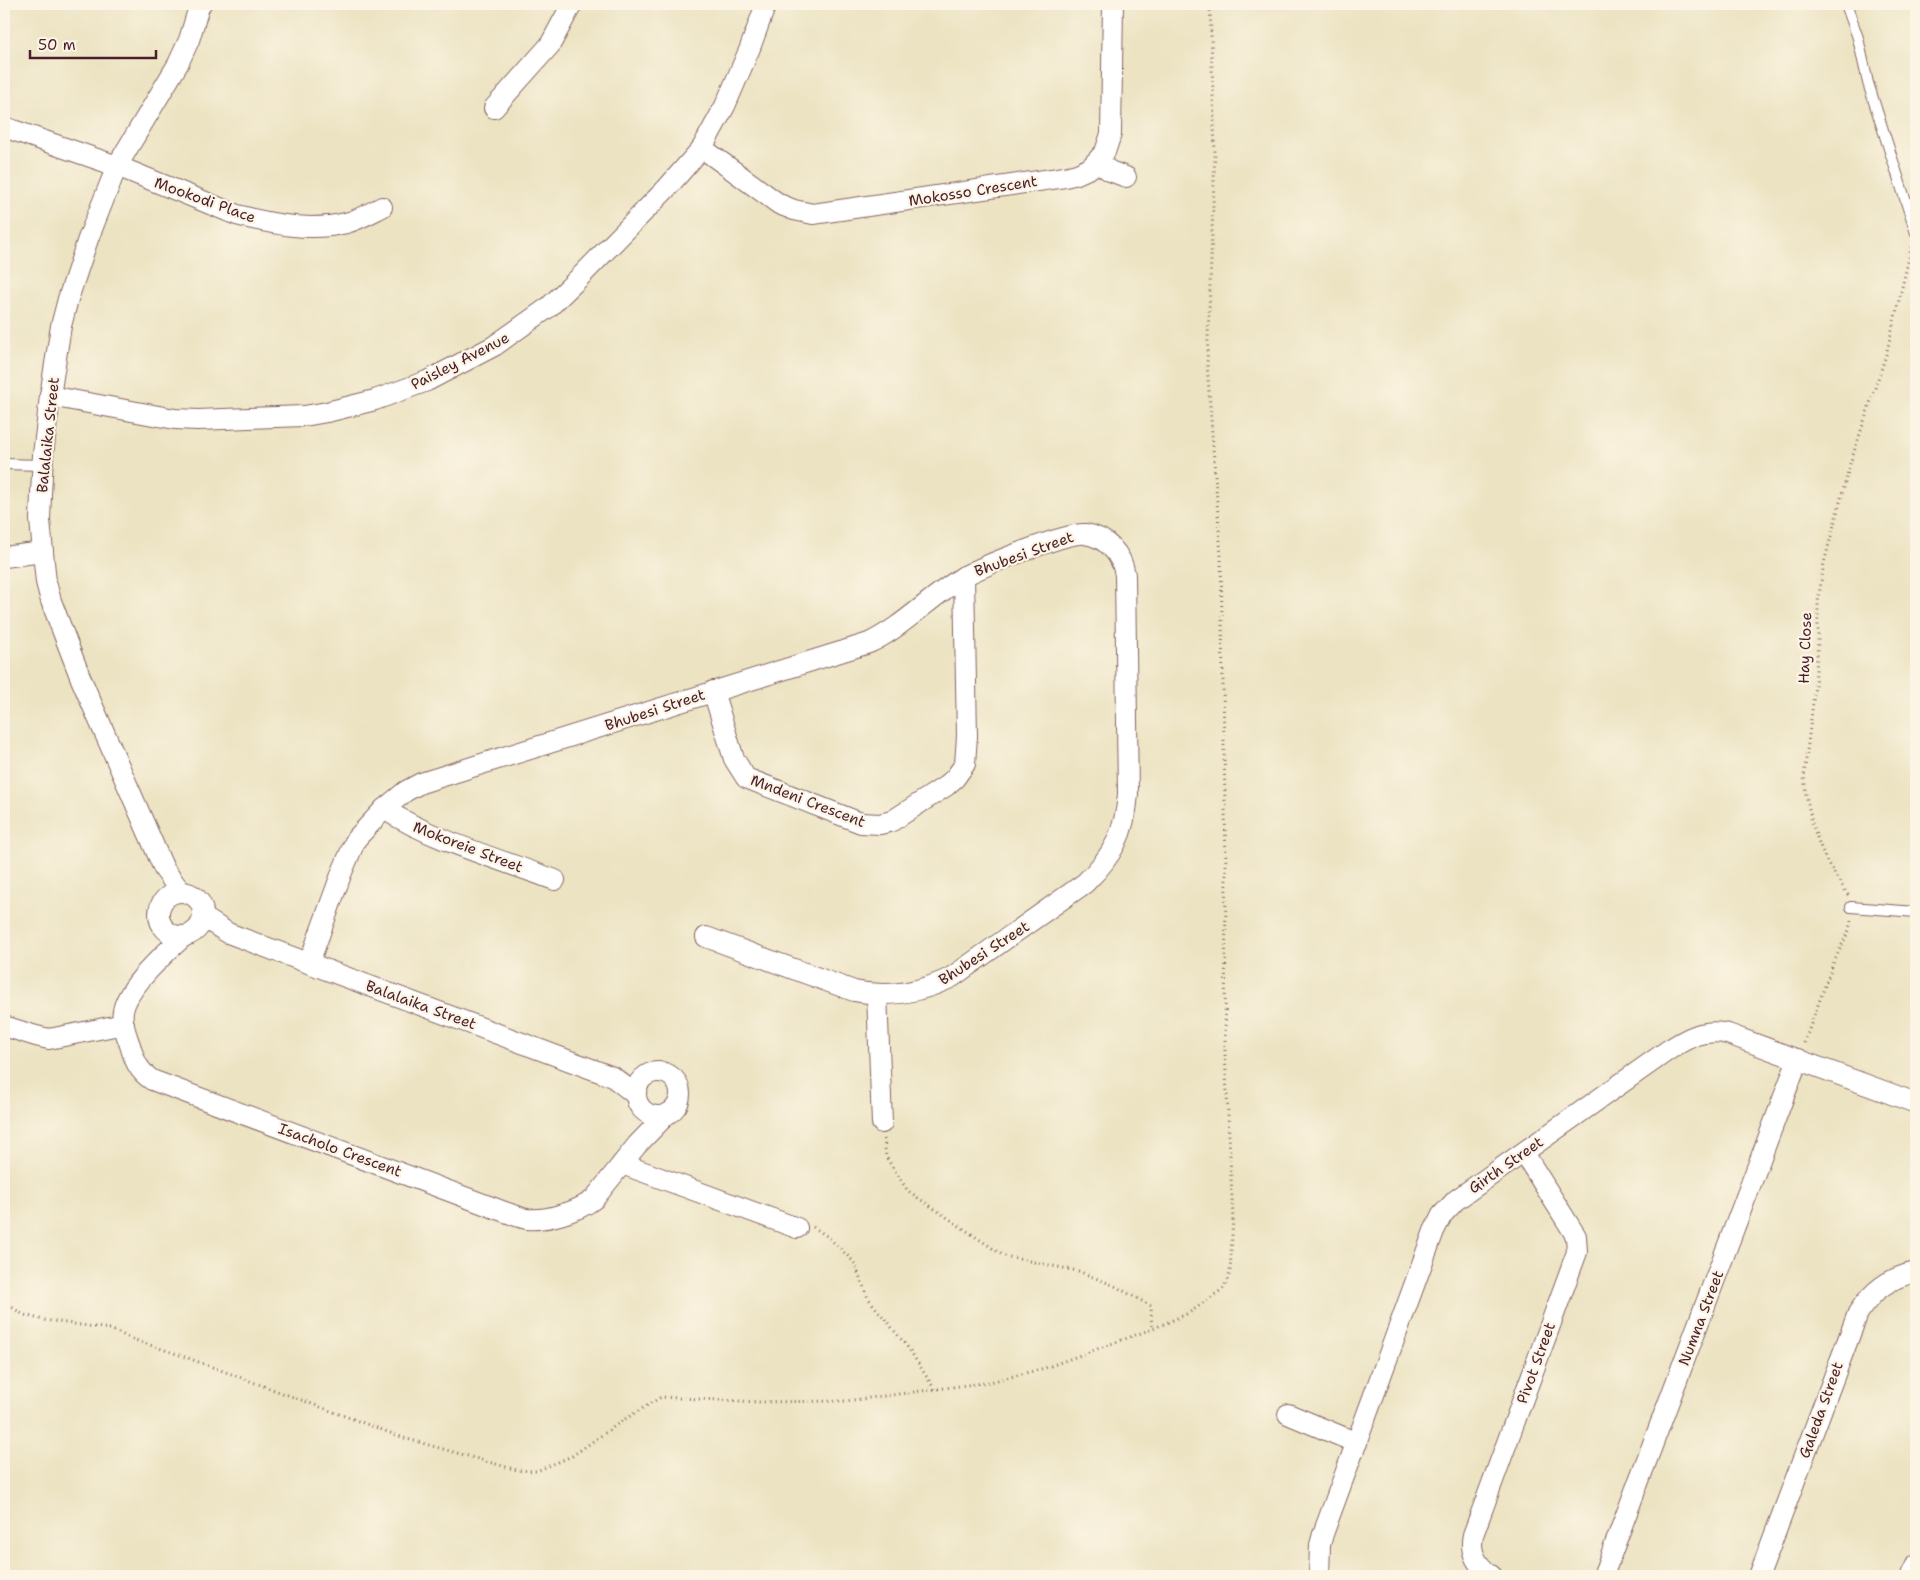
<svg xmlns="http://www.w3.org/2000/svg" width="1920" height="1580" font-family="'Shantell Sans',sans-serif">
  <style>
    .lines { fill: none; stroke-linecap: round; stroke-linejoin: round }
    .service-casing { stroke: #836460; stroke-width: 12 }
    .minor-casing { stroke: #836460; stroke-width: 22 }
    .path { stroke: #836460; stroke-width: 3; stroke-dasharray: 1 4; stroke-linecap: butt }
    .service { stroke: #fff; stroke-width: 10 }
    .minor { stroke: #fff; stroke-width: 20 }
    .labels { text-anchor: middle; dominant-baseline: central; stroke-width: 4.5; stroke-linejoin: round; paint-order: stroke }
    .street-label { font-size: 15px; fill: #4a1f2b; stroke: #fcf5e5 }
  </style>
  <rect width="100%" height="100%" fill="#fcf5e5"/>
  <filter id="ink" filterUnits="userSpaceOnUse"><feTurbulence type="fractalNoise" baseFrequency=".02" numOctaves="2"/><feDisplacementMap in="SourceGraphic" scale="10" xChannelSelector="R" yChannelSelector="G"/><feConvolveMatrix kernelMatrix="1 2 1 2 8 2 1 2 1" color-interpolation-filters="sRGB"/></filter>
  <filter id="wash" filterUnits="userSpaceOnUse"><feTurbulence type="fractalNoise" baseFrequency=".0096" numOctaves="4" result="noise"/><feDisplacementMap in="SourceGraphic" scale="20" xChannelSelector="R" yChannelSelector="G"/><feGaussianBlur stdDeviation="1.12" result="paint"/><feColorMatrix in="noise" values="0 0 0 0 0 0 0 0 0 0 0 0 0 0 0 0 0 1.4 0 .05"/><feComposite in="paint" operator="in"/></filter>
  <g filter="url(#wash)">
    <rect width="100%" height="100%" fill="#ece3c2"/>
  </g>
  <g filter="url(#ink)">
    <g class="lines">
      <defs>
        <g id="service">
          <path d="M1846 4 1858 38 1868 83 1916 233"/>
          <path d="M4 464 42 465"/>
          <path d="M1851 907 1916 912"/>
        </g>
        <g id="minor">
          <path d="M494 108 550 45 572 4"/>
          <path d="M4 127 117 166 237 215C271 224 311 232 346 223 358 220 370 213 382 207"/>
          <path d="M702 148 779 204 794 210 813 214 1065 177 1077 174 1090 168 1105 152 1111 134 1113 4"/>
          <path d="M1097 162 1110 171 1126 177"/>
          <path d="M50 396 175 419 198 420 304 416 327 412 375 400 427 381 494 346 549 307 580 277 666 189 702 148 725 106 750 48 766 4"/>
          <path d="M4 557 43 552"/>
          <path d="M713 691 734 759 746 778 861 823 880 824 892 821 946 786 955 778 965 764 967 736 964 576"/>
          <path d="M384 809C432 840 501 860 555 880"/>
          <circle cx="181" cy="914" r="22"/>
          <path d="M181 892 164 869 81 679 51 601 46 582 43 552 40 520 41 494 43 455 50 396 61 326 68 299 88 239 117 166 178 64 189 40 199 7 201 4"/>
          <path d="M203 917 228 933 613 1077 636 1095"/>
          <path d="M183 937C165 953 127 987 123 1011 121 1022 126 1034 130 1045 134 1059 138 1071 152 1080L505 1212C512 1214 520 1218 527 1219 547 1221 579 1211 594 1199L637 1145 667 1114"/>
          <path d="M309 963 342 872 356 839 384 809 406 791 421 783 869 643C903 627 930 597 963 577 980 567 1067 532 1085 534 1106 537 1122 554 1125 575L1128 794C1125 833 1113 856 1085 883L952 977C920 993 889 998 854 991L706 937"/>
          <path d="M877 994 882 1123"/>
          <path d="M4 1026 36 1036 49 1039 124 1024"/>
          <circle cx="658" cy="1094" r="22"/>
          <path d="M622 1164 797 1228"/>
          <path d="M1288 1414 1357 1443"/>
          <path d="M1319 1576 1320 1545 1323 1534 1434 1231 1442 1215 1456 1200 1667 1051C1687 1038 1704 1028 1728 1034L1916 1103"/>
          <path d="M1492 1576C1477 1566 1469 1552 1473 1535L1577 1252 1576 1236 1524 1153"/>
          <path d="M1603 1576 1798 1059"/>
          <path d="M1759 1576 1858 1313C1873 1290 1889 1278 1916 1272"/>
          <path d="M1912 1576 1916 1564"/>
        </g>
      </defs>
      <use href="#service" class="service-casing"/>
      <use href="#minor" class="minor-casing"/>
      <g class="path">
        <path d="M1848 895 1827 862 1819 843 1812 823 1806 794 1804 776 1815 686 1818 641V602L1824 563 1850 464 1886 355 1912 245"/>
        <path d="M1804 1043 1833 964 1849 930 1851 919"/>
        <path d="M884 1139 886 1157 908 1191 1004 1256 1078 1271 1113 1285 1151 1306 1152 1329"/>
        <path d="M813 1227 828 1237 854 1262 868 1298 909 1349 935 1390"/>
        <path d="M4 1302 24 1315 44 1320 110 1329 132 1339 177 1354 404 1438 517 1470 537 1471 572 1456 622 1421 661 1397 758 1402 846 1401 990 1382 1045 1368 1152 1329 1189 1313 1224 1288 1230 1273 1233 1218 1225 1052 1226 867 1221 556 1207 364 1215 154 1210 4"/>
      </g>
      <use href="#service" class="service"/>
      <use href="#minor" class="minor"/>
    </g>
  </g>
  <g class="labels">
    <g class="street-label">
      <text transform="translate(973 191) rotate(-9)">Mokosso Crescent</text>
      <text transform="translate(205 200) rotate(20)">Mookodi Place</text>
      <text transform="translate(460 361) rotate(-27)">Paisley Avenue</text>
      <text transform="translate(48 435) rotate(-84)">Balalaika Street</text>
      <text transform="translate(1024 554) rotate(-20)">Bhubesi Street</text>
      <text transform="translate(1805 648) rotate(-88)">Hay Close</text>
      <text transform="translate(655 710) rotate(-18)">Bhubesi Street</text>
      <text transform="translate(808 801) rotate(21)">Mndeni Crescent</text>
      <text transform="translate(468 847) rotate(21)">Mokoreie Street</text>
      <text transform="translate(984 953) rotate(-33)">Bhubesi Street</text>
      <text transform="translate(421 1005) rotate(20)">Balalaika Street</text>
      <text transform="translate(340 1150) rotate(20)">Isacholo Crescent</text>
      <text transform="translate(1506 1165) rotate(-35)">Girth Street</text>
      <text transform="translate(1701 1318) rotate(-69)">Numna Street</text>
      <text transform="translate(1536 1363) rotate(-70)">Pivot Street</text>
      <text transform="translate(1821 1410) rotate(-70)">Galeda Street</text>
    </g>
  </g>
  <rect width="1920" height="1580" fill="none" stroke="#fcf5e5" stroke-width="20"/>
  <path d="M30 50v8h126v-8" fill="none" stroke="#4a1f2b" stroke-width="2.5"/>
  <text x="38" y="50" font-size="15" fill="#4a1f2b" stroke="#fcf5e5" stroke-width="4" paint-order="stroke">50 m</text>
</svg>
